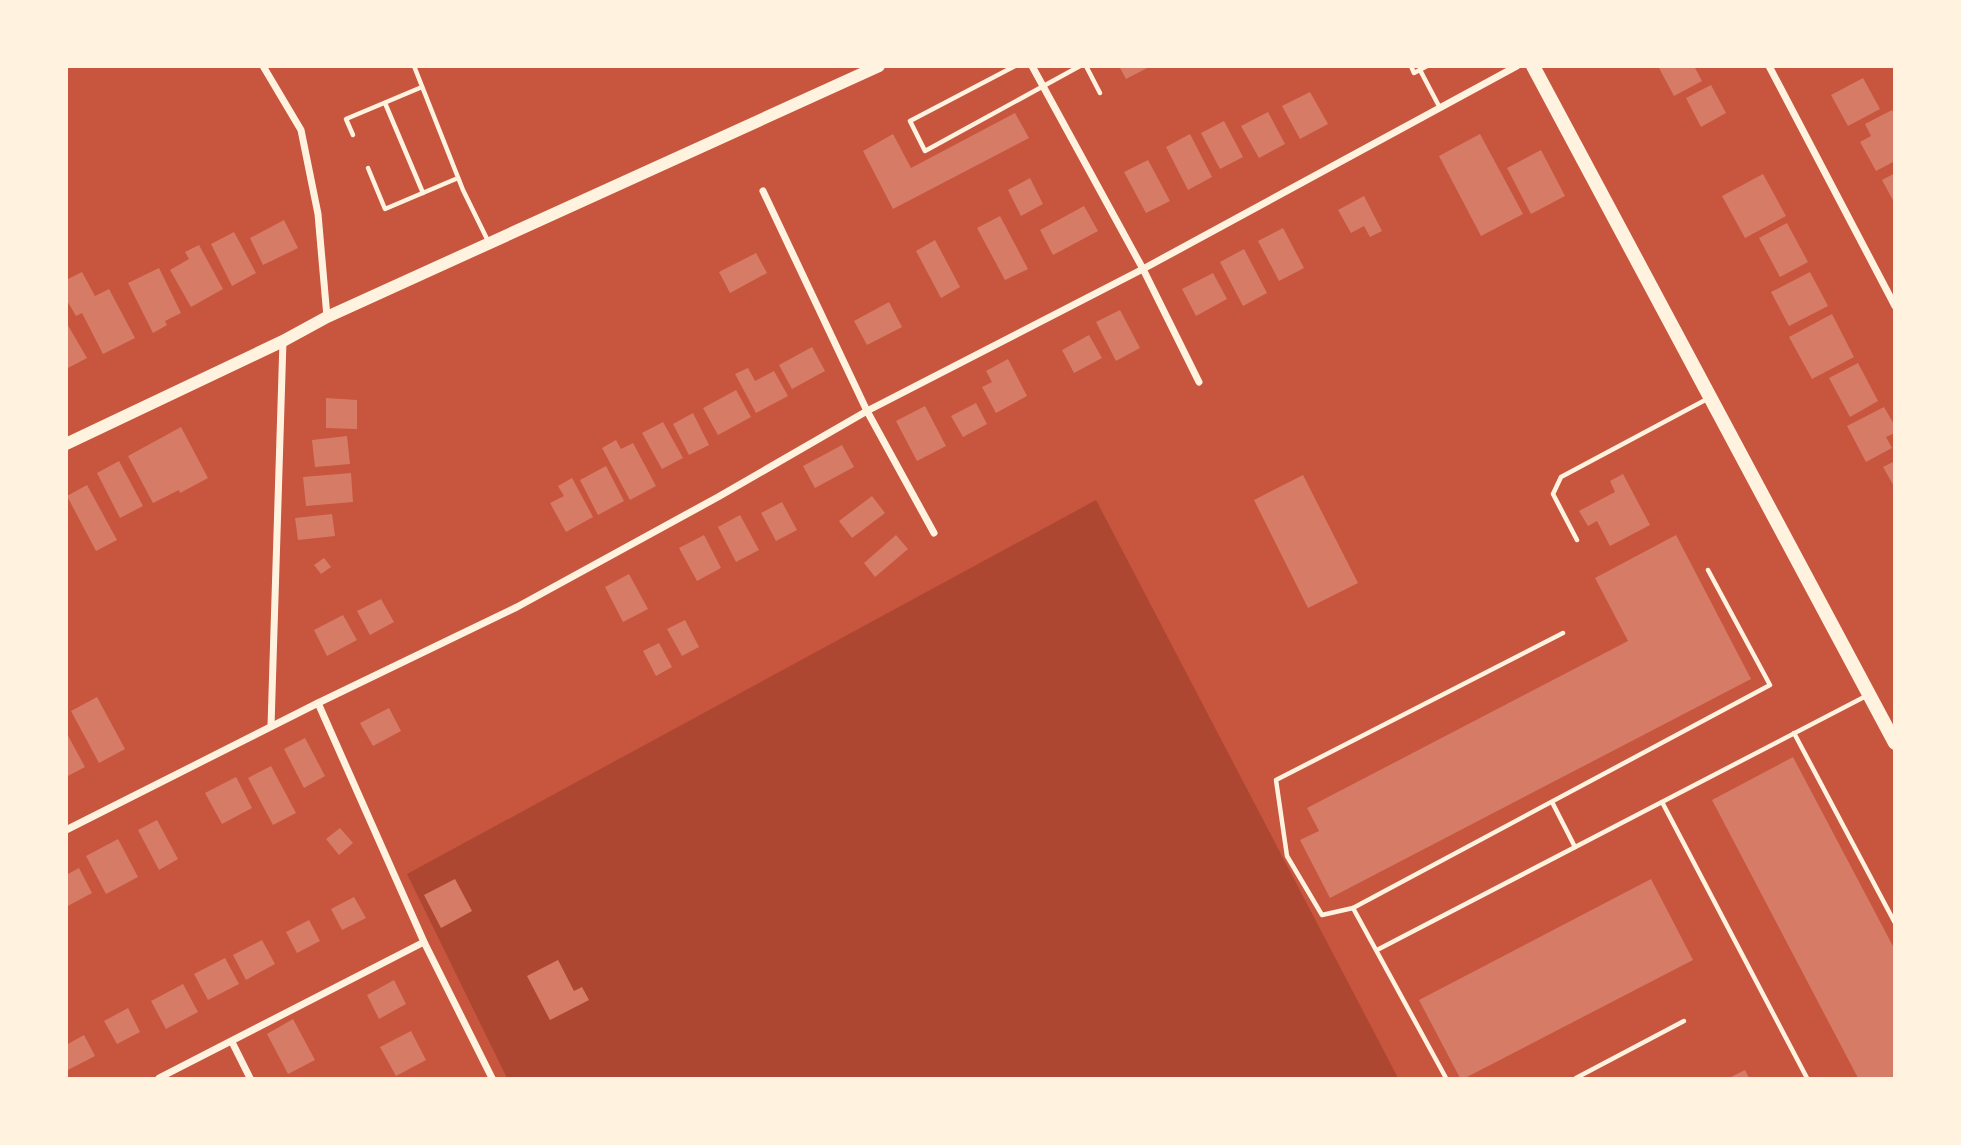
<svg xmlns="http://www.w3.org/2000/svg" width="1961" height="1145" font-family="Montserrat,sans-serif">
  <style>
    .green { fill: #ae4732 }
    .building { fill: #d67c66 }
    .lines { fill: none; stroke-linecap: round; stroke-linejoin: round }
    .service { stroke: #fff3e0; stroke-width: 4.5 }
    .minor { stroke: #fff3e0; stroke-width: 7 }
    .secondary { stroke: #fff3e0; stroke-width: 12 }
    .primary { stroke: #fff3e0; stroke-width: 14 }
  </style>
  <rect width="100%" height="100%" fill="#c8553d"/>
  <path class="green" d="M1096 500 1398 1078H507L407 874Z"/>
  <g class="building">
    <path d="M1119 66H1151L1126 79Z"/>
    <path d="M1658 66H1694L1702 81 1674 96Z"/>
    <path d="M1863 78 1880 109 1848 126 1831 95Z"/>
    <path d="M1711 85 1726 113 1701 127 1686 98Z"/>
    <path d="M1310 92 1328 124 1300 139 1282 106Z"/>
    <path d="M1892 110 1895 115V161L1876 171 1860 142 1871 136 1865 124Z"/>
    <path d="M1268 112 1285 144 1259 158 1241 126Z"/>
    <path d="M1015 113 1029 138 893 209 863 151 893 134 911 168Z"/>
    <path d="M1224 121 1243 157 1220 169 1201 133Z"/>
    <path d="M1190 134 1212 177 1188 190 1166 147Z"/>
    <path d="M1480 134 1523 214 1481 236 1439 156Z"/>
    <path d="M1541 150 1565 196 1531 214 1507 168Z"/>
    <path d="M1148 160 1170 201 1146 213 1124 172Z"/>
    <path d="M1895 173V204L1882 180Z"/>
    <path d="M1763 174 1786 216 1745 238 1722 196Z"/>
    <path d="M1030 178 1043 204 1021 216 1008 190Z"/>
    <path d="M1364 196 1382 231 1370 237 1364 226 1351 233 1338 210Z"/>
    <path d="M1084 206 1098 231 1053 255 1040 230Z"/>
    <path d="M1000 216 1028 269 1005 280 977 228Z"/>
    <path d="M284 220 298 248 263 265 250 238Z"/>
    <path d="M1787 223 1808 262 1780 277 1759 238Z"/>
    <path d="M1283 228 1304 268 1279 281 1258 241Z"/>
    <path d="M234 232 256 273 232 286 211 244Z"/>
    <path d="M935 240 960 287 941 298 916 251Z"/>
    <path d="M199 245 223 289 191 307 170 270 189 259 185 252Z"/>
    <path d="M1244 249 1267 293 1243 306 1220 262Z"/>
    <path d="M756 253 767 273 730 293 719 272Z"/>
    <path d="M159 268 181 313 165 321 167 325 153 333 128 283Z"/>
    <path d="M82 272 95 296 109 289 135 338 103 354 82 313 76 316 66 299V280Z"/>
    <path d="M1810 272 1828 306 1789 326 1771 292Z"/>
    <path d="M1213 273 1227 299 1196 316 1182 289Z"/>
    <path d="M889 302 902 327 867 345 854 321Z"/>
    <path d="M1120 310 1140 348 1116 361 1096 322Z"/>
    <path d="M1832 314 1854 357 1812 379 1789 337Z"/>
    <path d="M66 322 87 358 66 369Z"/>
    <path d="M1089 335 1102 358 1074 373 1062 350Z"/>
    <path d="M812 347 825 371 792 389 779 365Z"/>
    <path d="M1008 359 1027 396 996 413 982 387 992 382 986 371Z"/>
    <path d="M1858 363 1878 401 1850 417 1829 378Z"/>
    <path d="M748 368 755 381 774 371 788 396 756 413 735 374Z"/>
    <path d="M736 390 751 417 718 435 703 408Z"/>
    <path d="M326 398 357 400V429L326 428Z"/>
    <path d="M976 403 987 424 963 437 951 416Z"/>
    <path d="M925 406 946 446 917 461 896 421Z"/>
    <path d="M1884 407 1895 426V433L1886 437 1892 448 1866 462 1847 426Z"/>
    <path d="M693 413 709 445 689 455 673 424Z"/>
    <path d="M663 422 683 458 662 469 642 433Z"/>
    <path d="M181 427 208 478 180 493 179 490 153 503 128 456Z"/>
    <path d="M347 436 350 464 315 467 312 440Z"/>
    <path d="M616 440 621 449 633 443 656 486 630 500 602 448Z"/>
    <path d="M842 445 854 467 815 488 803 466Z"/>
    <path d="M119 461 143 506 120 518 97 473Z"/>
    <path d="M1895 461V488L1883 467Z"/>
    <path d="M606 466 624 501 598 515 580 480Z"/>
    <path d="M351 473 353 502 306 506 303 477Z"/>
    <path d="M1623 474 1650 525 1610 546 1597 521 1588 526 1579 511 1615 492 1610 481Z"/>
    <path d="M1303 475 1358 583 1308 608 1254 500Z"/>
    <path d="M572 478 593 517 566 532 550 503 564 496 558 486Z"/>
    <path d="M87 485 117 540 96 551 67 496Z"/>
    <path d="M872 496 885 513 852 538 839 521Z"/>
    <path d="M782 502 797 530 776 541 761 513Z"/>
    <path d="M332 514 335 536 298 540 295 518Z"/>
    <path d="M740 515 759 550 736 562 718 527Z"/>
    <path d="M704 535 721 568 697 581 679 548Z"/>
    <path d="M896 535 908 549 875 577 864 563Z"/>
    <path d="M1676 535 1751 679 1330 898 1300 840 1319 831 1307 808 1628 641 1595 578Z"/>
    <path d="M324 558 331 567 321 574 314 565Z"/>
    <path d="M629 574 648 609 623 622 605 587Z"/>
    <path d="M381 599 394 622 370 635 357 611Z"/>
    <path d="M343 615 357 640 327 656 314 630Z"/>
    <path d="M685 620 699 647 682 656 667 629Z"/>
    <path d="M659 643 672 667 656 676 643 651Z"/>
    <path d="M97 697 125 749 99 763 71 711Z"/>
    <path d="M389 708 401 731 373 746 360 723Z"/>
    <path d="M66 732 85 767 66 777Z"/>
    <path d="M305 738 325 776 304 788 284 749Z"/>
    <path d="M1793 757 1895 950V1078H1858L1712 800Z"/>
    <path d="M271 766 296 813 273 825 248 778Z"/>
    <path d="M236 777 252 808 222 824 205 793Z"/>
    <path d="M157 820 178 859 159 870 138 830Z"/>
    <path d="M340 828 353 843 339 855 326 839Z"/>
    <path d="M118 839 138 877 106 894 86 856Z"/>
    <path d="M79 868 92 893 66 907V875Z"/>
    <path d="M455 879 472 911 441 928 424 895Z"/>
    <path d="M1651 879 1693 960 1465 1078H1460L1419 1000Z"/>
    <path d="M354 897 366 918 342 930 331 909Z"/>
    <path d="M309 920 320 941 297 953 286 932Z"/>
    <path d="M262 940 275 964 246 980 233 955Z"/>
    <path d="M225 958 239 984 208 1000 194 974Z"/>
    <path d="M558 960 574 991 582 987 589 1000 550 1020 527 976Z"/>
    <path d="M394 980 406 1004 379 1019 367 995Z"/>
    <path d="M183 984 198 1012 166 1029 151 1001Z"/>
    <path d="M128 1008 140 1032 117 1044 104 1021Z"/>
    <path d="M293 1019 315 1060 288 1074 267 1034Z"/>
    <path d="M411 1031 426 1060 396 1076 380 1047Z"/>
    <path d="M84 1035 95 1056 68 1070 66 1045Z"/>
    <path d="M1745 1070 1749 1078H1729Z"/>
  </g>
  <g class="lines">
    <g class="service">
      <path d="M414 66 463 190 489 243"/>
      <path d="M1015 66 910 121 925 151 1080 66"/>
      <path d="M1086 66 1100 93"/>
      <path d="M1411 66 1414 73 1427 66"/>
      <path d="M1420 70 1440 108"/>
      <path d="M385 103 423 193"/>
      <path d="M353 135 346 119 422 87"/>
      <path d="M368 168 385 209 458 178"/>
      <path d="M1577 540 1553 494 1561 477 1709 398"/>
      <path d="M1794 733 1895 923"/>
      <path d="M1552 802 1575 847"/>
      <path d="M1662 802 1807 1078"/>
      <path d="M1353 908 1322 915 1287 856 1276 780 1563 633"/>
      <path d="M1377 950 1868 695"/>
      <path d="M1446 1078 1353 908 1770 685 1708 570"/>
      <path d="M1576 1078 1684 1021"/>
    </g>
    <g class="minor">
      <path d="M263 66 301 130 318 214 327 317"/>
      <path d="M1032 66 1143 269 1199 382"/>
      <path d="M1769 66 1895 306"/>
      <path d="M763 191 867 411 934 533"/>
      <path d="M318 703 424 942 492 1078"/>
      <path d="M271 726 283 341"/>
      <path d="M66 830 318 703 517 607 718 497 867 411 1143 269 1517 66"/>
      <path d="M232 1042 250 1078"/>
      <path d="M159 1078 424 942"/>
    </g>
    <path class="secondary" d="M66 444 283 341 327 317 879 66"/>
    <path class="primary" d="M1533 66 1895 743"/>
  </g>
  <rect width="1961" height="1145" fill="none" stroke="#fff3e0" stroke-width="136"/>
</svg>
